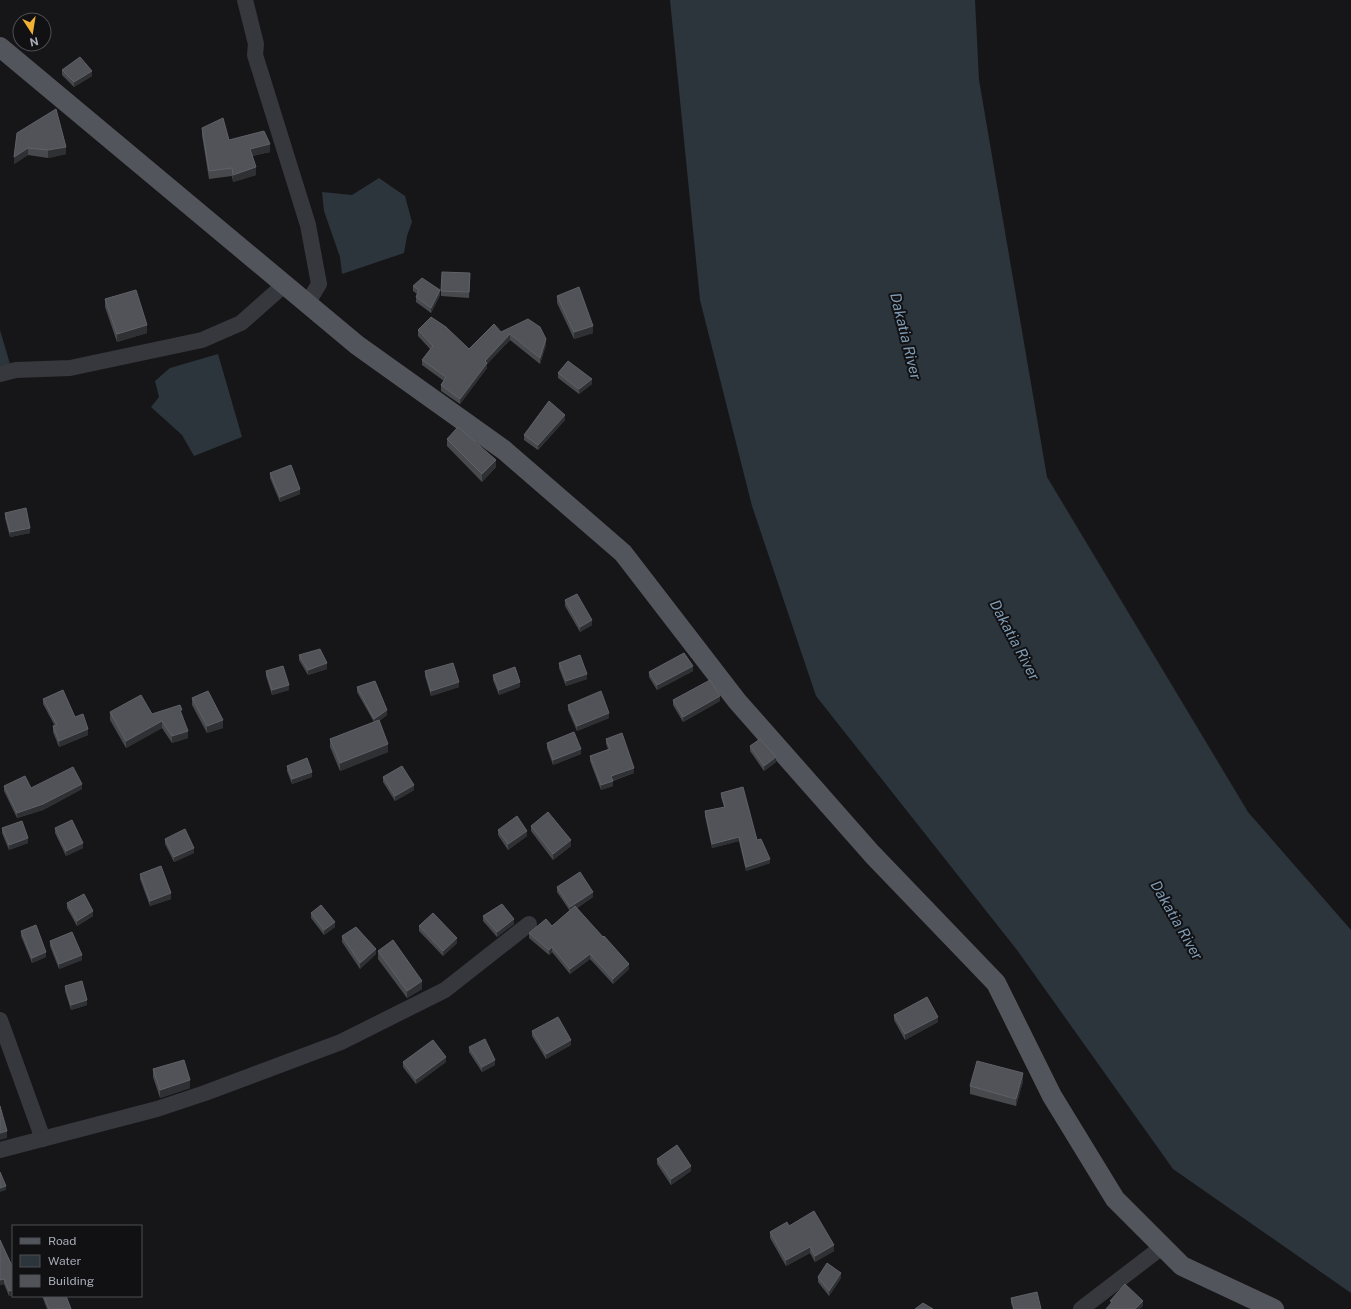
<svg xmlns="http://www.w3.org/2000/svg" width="1351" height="1309" font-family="'Public Sans',sans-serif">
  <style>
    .water { fill: #2c353c }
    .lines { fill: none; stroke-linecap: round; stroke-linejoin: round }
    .minor { stroke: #37383d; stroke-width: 16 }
    .major { stroke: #53555c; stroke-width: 20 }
    .wall { fill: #47494d }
    .shaded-wall { fill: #2f3033 }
    .building { fill: #525359; stroke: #5f6168 }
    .labels { text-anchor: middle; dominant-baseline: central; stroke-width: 4; stroke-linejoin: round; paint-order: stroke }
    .water-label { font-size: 15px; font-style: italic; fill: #7f9bb3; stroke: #111113 }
  </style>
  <rect width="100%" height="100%" fill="#161618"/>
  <g class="water">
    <path d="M670 0H975L979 80 1047 477 1248 812 1351 930V1293L1173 1169 1017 950 816 696 752 506 700 300Z"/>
    <path d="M379 178 405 196 412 222 407 236 404 253 342 274 340 257 324 211 322 192 352 195Z"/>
    <path d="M0 330 10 364 0 366Z"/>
    <path d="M218 354 242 437 194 456 182 435 151 407 159 397 155 381 170 368Z"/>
  </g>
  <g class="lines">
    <g class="minor">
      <path d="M245 0 256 44 255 55 308 225 319 284 307 304"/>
      <path d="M0 374 16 370 70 368 202 340 241 323 284 285"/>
      <path d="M0 1020 43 1139"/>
      <path d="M0 1150 157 1109 205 1093 341 1042 445 990 529 924"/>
      <path d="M1081 1309 1162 1247"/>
    </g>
    <path class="major" d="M0 47 357 345 504 450 623 553 737 701 872 854 996 983 1052 1096 1115 1199 1182 1266 1274 1309"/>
  </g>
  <g class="wall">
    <path d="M62 70 92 76 74 87 62 75Z"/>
    <path d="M202 128 229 140 270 152 252 156 256 175 233 182 232 176 209 179 202 135Z"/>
    <path d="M17 133 66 154 48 158 28 155 14 164Z"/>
    <path d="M470 278 469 298 441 296V291Z"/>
    <path d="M413 286 440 295 431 313 416 302V297L417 294 413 291Z"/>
    <path d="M557 296 593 333 574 339 557 303Z"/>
    <path d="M105 299 147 333 117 342 105 307Z"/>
    <path d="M418 330 469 349 501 332 546 345 540 364 510 340 487 364V368L460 404 441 391V385L444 381 422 365V360L430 349 418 336Z"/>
    <path d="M558 373 592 384 579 394 558 378Z"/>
    <path d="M565 420 538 450 524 440V435Z"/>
    <path d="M447 439 496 467 482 482 447 446Z"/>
    <path d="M270 473 300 494 280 502 270 478Z"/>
    <path d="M5 513 30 533 10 537 5 518Z"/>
    <path d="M565 600 592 625 580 632 565 606Z"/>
    <path d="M299 655 327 669 308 675 299 660Z"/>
    <path d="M559 663 587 679 566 686 559 668Z"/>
    <path d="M266 671 289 690 272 695 266 676Z"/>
    <path d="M425 671 459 687 431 696 425 676Z"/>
    <path d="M693 671 657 690 649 677V672Z"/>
    <path d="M493 675 520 687 499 695 493 680Z"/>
    <path d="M357 687 387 715 379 721 388 752 340 771 330 747V739L374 722 357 692Z"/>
    <path d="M192 698 223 728 207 733 192 705Z"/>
    <path d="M43 699 75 717 88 735 59 747 53 732V726H55L43 704Z"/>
    <path d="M673 700 720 701 683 722 673 705Z"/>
    <path d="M568 705 609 718 577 731 568 710Z"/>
    <path d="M110 712 182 715 188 738 172 743 162 728 126 748 110 720Z"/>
    <path d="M606 739 634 773 613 781V786L601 790 590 761V756L608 749 606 744Z"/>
    <path d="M547 743 581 754 553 765 547 748Z"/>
    <path d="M750 746 776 762 764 771 750 751Z"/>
    <path d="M287 766 312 777 292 784 287 771Z"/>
    <path d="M383 777 414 790 395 801 383 782Z"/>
    <path d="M4 786 31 788 82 789 43 810 17 818 4 791Z"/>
    <path d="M721 793 757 840 770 863 746 871 739 841 712 848 705 816V811L724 807 721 797Z"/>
    <path d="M531 826 571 846 553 860 531 831Z"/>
    <path d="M2 828 28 843 9 850 2 833Z"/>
    <path d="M55 828 83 848 66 856 55 833Z"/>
    <path d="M498 830 527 836 508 850 498 835Z"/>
    <path d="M165 839 194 853 174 862 165 844Z"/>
    <path d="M140 874 171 899 150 906 140 879Z"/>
    <path d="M557 887 593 897 577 908 629 969 613 984 590 959 570 974 552 952 549 955 529 938V933L552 926 570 911 557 892Z"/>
    <path d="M67 903 93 916 77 926 67 908Z"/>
    <path d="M311 913 335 927 324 935 311 918Z"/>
    <path d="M483 916 514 924 497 937 483 921Z"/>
    <path d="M419 926 457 943 443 956 419 931Z"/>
    <path d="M21 931 46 957 32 963 21 936Z"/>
    <path d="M342 936 376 954 360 969 342 942Z"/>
    <path d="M50 941 82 960 59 969 50 946Z"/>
    <path d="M378 951 422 989 407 998 378 959Z"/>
    <path d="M65 986 87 1005 71 1010 65 991Z"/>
    <path d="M894 1015 938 1022 905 1040 894 1020Z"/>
    <path d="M532 1031 571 1045 546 1059 532 1036Z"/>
    <path d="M469 1047 495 1065 482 1072 469 1052Z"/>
    <path d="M403 1062H446L416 1084 403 1067Z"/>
    <path d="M153 1069 190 1088 160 1098 153 1077Z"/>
    <path d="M1023 1081 1016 1106 970 1094V1086Z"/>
    <path d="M657 1159 691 1171 671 1185 657 1164Z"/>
    <path d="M789 1226 834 1251 815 1262 810 1253 786 1266 770 1238V1232Z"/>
    <path d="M0 1240 13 1268V1295L9 1296 4 1284 0 1285Z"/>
    <path d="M818 1277 841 1278 829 1296 818 1282Z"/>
    <path d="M42 1296H66L71 1309H47Z"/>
    <path d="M1011 1298 1041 1309H1013L1011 1303Z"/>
  </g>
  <g class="shaded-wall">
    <path d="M92 71V76L74 87V82Z"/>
    <path d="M270 144V152L250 156V149Z"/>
    <path d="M66 147V154L48 158V150Z"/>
    <path d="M28 148V155L14 164V157Z"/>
    <path d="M256 167V175L233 182V175Z"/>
    <path d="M440 290V295L431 313V308Z"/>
    <path d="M147 325V333L117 342V334Z"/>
    <path d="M593 326V333L574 339V332Z"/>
    <path d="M510 334V340L487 364V368L460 404V399L485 361Z"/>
    <path d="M546 339V345L540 364V358Z"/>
    <path d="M592 379V384L579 394V389Z"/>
    <path d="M565 415V420L538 450V445Z"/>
    <path d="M496 460V467L482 482V474Z"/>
    <path d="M300 489V494L280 502V497Z"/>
    <path d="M30 528V533L10 537V532Z"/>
    <path d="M592 620V625L580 632V627Z"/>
    <path d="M327 663V669L308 675V670Z"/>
    <path d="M693 666V671L657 690V685Z"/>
    <path d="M587 674V679L566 686V681Z"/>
    <path d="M459 682V687L431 696V691Z"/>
    <path d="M520 682V687L499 695V690Z"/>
    <path d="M289 685V690L272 695V690Z"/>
    <path d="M720 696V701L683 722V717Z"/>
    <path d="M387 710V715L374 724V719Z"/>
    <path d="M609 713V718L577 731V726Z"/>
    <path d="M223 720V728L207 733V726Z"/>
    <path d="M162 721V728L126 748V741Z"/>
    <path d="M88 729V735L59 747V741Z"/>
    <path d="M188 731V738L172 743V736Z"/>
    <path d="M388 744V752L340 771V763Z"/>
    <path d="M581 749V754L553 765V760Z"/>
    <path d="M776 757V762L764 771V766Z"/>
    <path d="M634 768V773L611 781V776Z"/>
    <path d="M312 772V777L292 784V779Z"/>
    <path d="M613 781V786L601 790V785Z"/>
    <path d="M82 784V789L43 810 17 818V813Z"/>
    <path d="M414 785V790L395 801V796Z"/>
    <path d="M527 831V836L508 850V844Z"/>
    <path d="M739 837V841L712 848V844Z"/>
    <path d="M28 838V843L9 850V845Z"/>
    <path d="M571 840V846L553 860V854Z"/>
    <path d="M83 843V848L66 856V851Z"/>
    <path d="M194 848V853L174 862V857Z"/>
    <path d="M770 859V863L746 871V867Z"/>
    <path d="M593 892V897L570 912V907Z"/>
    <path d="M171 893V899L150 906V901Z"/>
    <path d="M93 911V916L77 926V921Z"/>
    <path d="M514 919V924L497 937V932Z"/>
    <path d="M335 922V927L324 935V930Z"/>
    <path d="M457 938V943L443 956V951Z"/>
    <path d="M552 947V952L549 955V950Z"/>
    <path d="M376 949V954L360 969V963Z"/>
    <path d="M46 952V957L32 963V958Z"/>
    <path d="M590 954V959L570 974V969Z"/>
    <path d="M82 955V960L59 969V964Z"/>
    <path d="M629 964V969L613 984V979Z"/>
    <path d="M422 981V989L407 998V991Z"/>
    <path d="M87 1000V1005L71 1010V1005Z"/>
    <path d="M938 1017V1022L905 1040V1034Z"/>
    <path d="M571 1040V1045L546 1059V1054Z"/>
    <path d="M446 1057V1062L416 1084V1079Z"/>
    <path d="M495 1060V1065L482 1072V1067Z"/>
    <path d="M1023 1073V1081L1016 1106V1099Z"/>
    <path d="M190 1080V1088L160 1098V1090Z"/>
    <path d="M7 1131V1138L0 1140V1133Z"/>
    <path d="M691 1166V1171L671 1185V1179Z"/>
    <path d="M6 1186V1190L0 1192V1188Z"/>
    <path d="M834 1245V1251L815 1262V1256Z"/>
    <path d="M810 1247V1253L786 1266V1260Z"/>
    <path d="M841 1273V1278L829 1296V1291Z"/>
    <path d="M4 1279V1284L0 1285V1280Z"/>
    <path d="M13 1290V1295L9 1296V1291Z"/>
    <path d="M1143 1301V1306L1140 1309H1135Z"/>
  </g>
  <g class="building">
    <path d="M80 57 92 71 74 82 62 70Z"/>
    <path d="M56 109 66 147 48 150 28 148 14 157 17 133Z"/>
    <path d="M223 118 229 140 264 131 270 144 250 149 256 167 233 175 232 168 209 171 202 128Z"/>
    <path d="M442 272 470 273 469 292 441 291Z"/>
    <path d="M422 278 440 290 431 308 416 297 419 290 413 286Z"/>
    <path d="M579 287 593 326 574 332 557 296Z"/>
    <path d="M136 290 147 325 117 334 105 299Z"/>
    <path d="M431 317 446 327 469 349 494 324 501 332 528 319 540 327 546 339 540 358 510 334 485 361 487 363 460 399 441 385 446 377 422 360 433 346 418 330Z"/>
    <path d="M568 361 592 379 579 389 558 373Z"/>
    <path d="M549 401 565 415 538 445 524 435Z"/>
    <path d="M458 427 496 460 482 474 447 439Z"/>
    <path d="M291 465 300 489 280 497 270 473Z"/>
    <path d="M26 508 30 528 10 532 5 513Z"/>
    <path d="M577 594 592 620 580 627 565 600Z"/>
    <path d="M320 649 327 663 308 670 299 655Z"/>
    <path d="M684 653 693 666 657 685 649 672Z"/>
    <path d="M580 655 587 674 566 681 559 663Z"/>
    <path d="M453 663 459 682 431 691 425 671Z"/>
    <path d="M283 666 289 685 272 690 266 671Z"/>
    <path d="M515 667 520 682 499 690 493 675Z"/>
    <path d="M710 680 720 696 683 717 673 700Z"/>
    <path d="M375 681 387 710 374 719 357 687Z"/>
    <path d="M63 690 75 717 83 714 88 729 59 741 53 726 57 725 43 699Z"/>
    <path d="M208 691 223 720 207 726 192 698Z"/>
    <path d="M601 691 609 713 577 726 568 705Z"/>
    <path d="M141 695 152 714 180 705 182 710H180L188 731 172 736 162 721 126 741 110 712Z"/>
    <path d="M379 720 388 744 340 763 330 739Z"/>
    <path d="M574 732 581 749 553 760 547 743Z"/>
    <path d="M622 733 634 768 611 776 613 781 601 785 590 756 610 749 606 739Z"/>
    <path d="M760 739 776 757 764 766 750 746Z"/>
    <path d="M307 758 312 772 292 779 287 766Z"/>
    <path d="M402 766 414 785 395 796 383 777Z"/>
    <path d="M73 767 82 784 43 804 17 813 4 786 25 776 31 788Z"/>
    <path d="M743 787 757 840 761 839 770 859 746 867 739 837 712 844 705 811 725 807 721 793Z"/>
    <path d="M548 812 571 840 553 854 531 826Z"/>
    <path d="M517 816 527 831 508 844 498 830Z"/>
    <path d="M72 820 83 843 66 851 55 828Z"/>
    <path d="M22 821 28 838 9 845 2 828Z"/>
    <path d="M185 829 194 848 174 857 165 839Z"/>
    <path d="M161 866 171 893 150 901 140 874Z"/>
    <path d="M580 872 593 892 570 907 557 887Z"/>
    <path d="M84 894 93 911 77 921 67 903Z"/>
    <path d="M502 904 514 919 497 932 483 916Z"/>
    <path d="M321 905 335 922 324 930 311 913Z"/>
    <path d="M575 906 603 937 604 936 629 964 613 979 590 954 570 969 552 947 549 950 529 933 546 919 552 926Z"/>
    <path d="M433 913 457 938 443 951 419 926Z"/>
    <path d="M36 925 46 952 32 958 21 931Z"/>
    <path d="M356 927 376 949 360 963 342 936Z"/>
    <path d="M72 932 82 955 59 964 50 941Z"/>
    <path d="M393 940 422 981 407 991 378 951Z"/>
    <path d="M82 981 87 1000 71 1005 65 986Z"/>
    <path d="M927 997 938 1017 905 1034 894 1015Z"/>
    <path d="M558 1017 571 1040 546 1054 532 1031Z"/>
    <path d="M485 1039 495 1060 482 1067 469 1047Z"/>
    <path d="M433 1040 446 1057 416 1079 403 1062Z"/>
    <path d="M184 1060 190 1080 160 1090 153 1069Z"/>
    <path d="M977 1061 1023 1073 1016 1099 970 1086Z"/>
    <path d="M0 1106 7 1131 0 1133Z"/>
    <path d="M677 1145 691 1166 671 1179 657 1159Z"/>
    <path d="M0 1172 6 1186 0 1188Z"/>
    <path d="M814 1211 834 1245 815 1256 810 1247 786 1260 770 1232 787 1222 789 1226Z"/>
    <path d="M0 1240 13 1268V1290L9 1291 4 1279 0 1280Z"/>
    <path d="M827 1263 841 1273 829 1291 818 1277Z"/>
    <path d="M1125 1284 1143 1301 1135 1309H1106L1112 1302 1110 1301Z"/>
    <path d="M1037 1292 1041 1309H1014L1011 1298Z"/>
    <path d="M44 1296H66L71 1309H49Z"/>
    <path d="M923 1303 933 1309H915Z"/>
  </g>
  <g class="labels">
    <g class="water-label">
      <text transform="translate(906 336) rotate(76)">Dakatia River</text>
      <text transform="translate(1015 640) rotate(62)">Dakatia River</text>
      <text transform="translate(1177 920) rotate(60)">Dakatia River</text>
    </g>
  </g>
  <rect x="12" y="1225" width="130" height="72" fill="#111113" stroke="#4d4f55"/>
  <rect x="20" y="1238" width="20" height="6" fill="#53555c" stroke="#4d4f55"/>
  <text x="48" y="1245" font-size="12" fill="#a8adb8">Road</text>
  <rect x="20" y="1255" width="20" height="12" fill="#2c353c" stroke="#4d4f55"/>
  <text x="48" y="1265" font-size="12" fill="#a8adb8">Water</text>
  <rect x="20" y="1275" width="20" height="12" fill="#525359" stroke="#4d4f55"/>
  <text x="48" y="1285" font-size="12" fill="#a8adb8">Building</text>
  <g transform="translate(32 32) rotate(168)"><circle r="19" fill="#111113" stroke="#4d4f55"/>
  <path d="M0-3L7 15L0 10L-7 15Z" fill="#f2b134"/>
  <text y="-6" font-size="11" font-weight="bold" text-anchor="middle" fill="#a8adb8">N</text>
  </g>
</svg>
